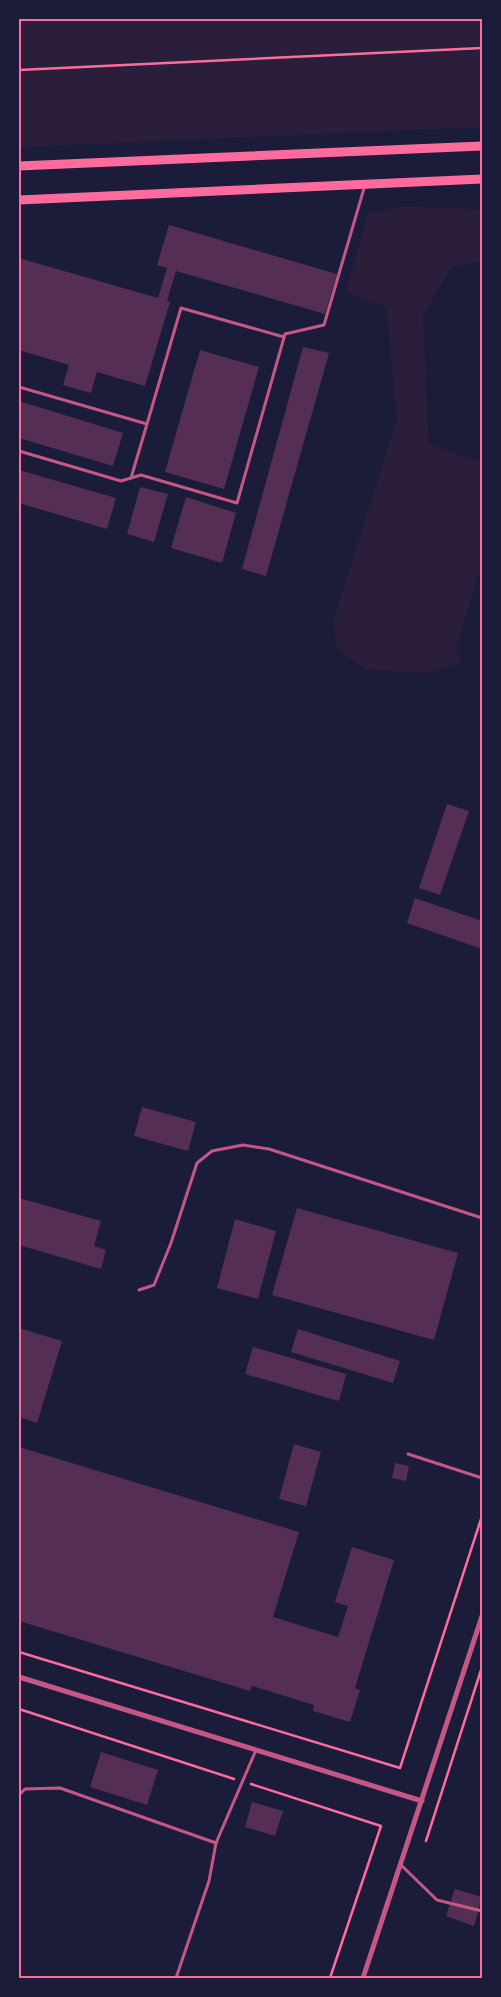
<svg xmlns="http://www.w3.org/2000/svg" width="501" height="1997" font-family="'Work Sans',sans-serif">
  <style>
    .green { fill: #2a1e3b }
    .building { fill: #542f53 }
    .lines { fill: none; stroke-linecap: round; stroke-linejoin: round }
    .path { stroke: #ff6b9d; stroke-width: 2.5 }
    .service { stroke: #c65784; stroke-width: 3 }
    .minor { stroke: #c65784; stroke-width: 5 }
    .secondary { stroke: #ff6b9d; stroke-width: 9 }
    .neatline { fill: none; stroke: #ff6b9d; stroke-width: 2 }
  </style>
  <rect width="100%" height="100%" fill="#1b1b3a"/>
  <g class="green">
    <path d="M19 19H482V127L19 147Z"/>
    <path d="M404 206 482 210V261L451 267 423 316 429 444 482 463V563L456 648 461 663 425 673 366 669 337 649 333 622 397 419 386 307 346 292 368 214Z"/>
  </g>
  <g class="building">
    <path d="M169 225 337 274 325 314 176 271 167 301 170 302 145 386 97 372 91 393 63 385 69 365 19 350V258L158 298 167 268 157 265Z"/>
    <path d="M303 347 329 353 266 576 242 569Z"/>
    <path d="M200 350 259 367 224 489 165 472Z"/>
    <path d="M19 401 123 433 113 466 19 438Z"/>
    <path d="M19 470 116 498 107 529 19 503Z"/>
    <path d="M140 487 168 494 154 542 127 534Z"/>
    <path d="M186 497 236 513 222 563 171 548Z"/>
    <path d="M447 804 469 811 440 895 419 888Z"/>
    <path d="M415 898 482 921V949L407 923Z"/>
    <path d="M142 1107 196 1122 188 1151 134 1136Z"/>
    <path d="M19 1198 101 1221 94 1246 106 1250 101 1269 19 1245Z"/>
    <path d="M297 1208 458 1253 434 1340 272 1295Z"/>
    <path d="M235 1219 276 1231 258 1299 217 1288Z"/>
    <path d="M19 1328 62 1341 37 1423 19 1417Z"/>
    <path d="M298 1329 400 1361 393 1383 291 1352Z"/>
    <path d="M253 1347 346 1374 339 1401 245 1374Z"/>
    <path d="M294 1444 321 1452 306 1506 279 1499Z"/>
    <path d="M19 1447 299 1532 273 1617 338 1637 348 1606 335 1602 352 1547 394 1560 355 1688 360 1690 350 1722 313 1711 314 1705 252 1686 250 1691 19 1621Z"/>
    <path d="M395 1463 409 1466 406 1481 392 1478Z"/>
    <path d="M101 1752 158 1770 147 1805 90 1787Z"/>
    <path d="M252 1802 283 1811 275 1836 245 1827Z"/>
    <path d="M455 1889 482 1897 474 1926 446 1916Z"/>
  </g>
  <g class="lines">
    <g class="path">
      <path d="M19 70 482 48"/>
      <path d="M19 1652 400 1768 482 1516"/>
      <path d="M19 1709 234 1779"/>
      <path d="M251 1784 381 1826 330 1978"/>
      <path d="M426 1841 482 1667"/>
    </g>
    <g class="service">
      <path d="M19 387 147 424 181 308 284 337"/>
      <path d="M19 451 121 481 141 475 237 503 285 334 324 325 365 185"/>
      <path d="M131 478 147 424"/>
      <path d="M139 1290 154 1285 171 1243 197 1163 212 1151 243 1145 269 1149 482 1218"/>
      <path d="M408 1454 482 1478"/>
      <path d="M19 1795 25 1789 60 1788 216 1843 209 1881 176 1978"/>
      <path d="M216 1843 256 1750"/>
      <path d="M401 1865 437 1900 482 1911"/>
    </g>
    <g class="minor">
      <path d="M19 1677 422 1801"/>
      <path d="M363 1978 482 1616"/>
    </g>
    <g class="secondary">
      <path d="M19 166 482 146"/>
      <path d="M19 200 482 179"/>
    </g>
  </g>
  <rect width="501" height="1997" fill="none" stroke="#1b1b3a" stroke-width="40"/>
  <rect x="20" y="20" width="461" height="1957" class="neatline"/>
</svg>
